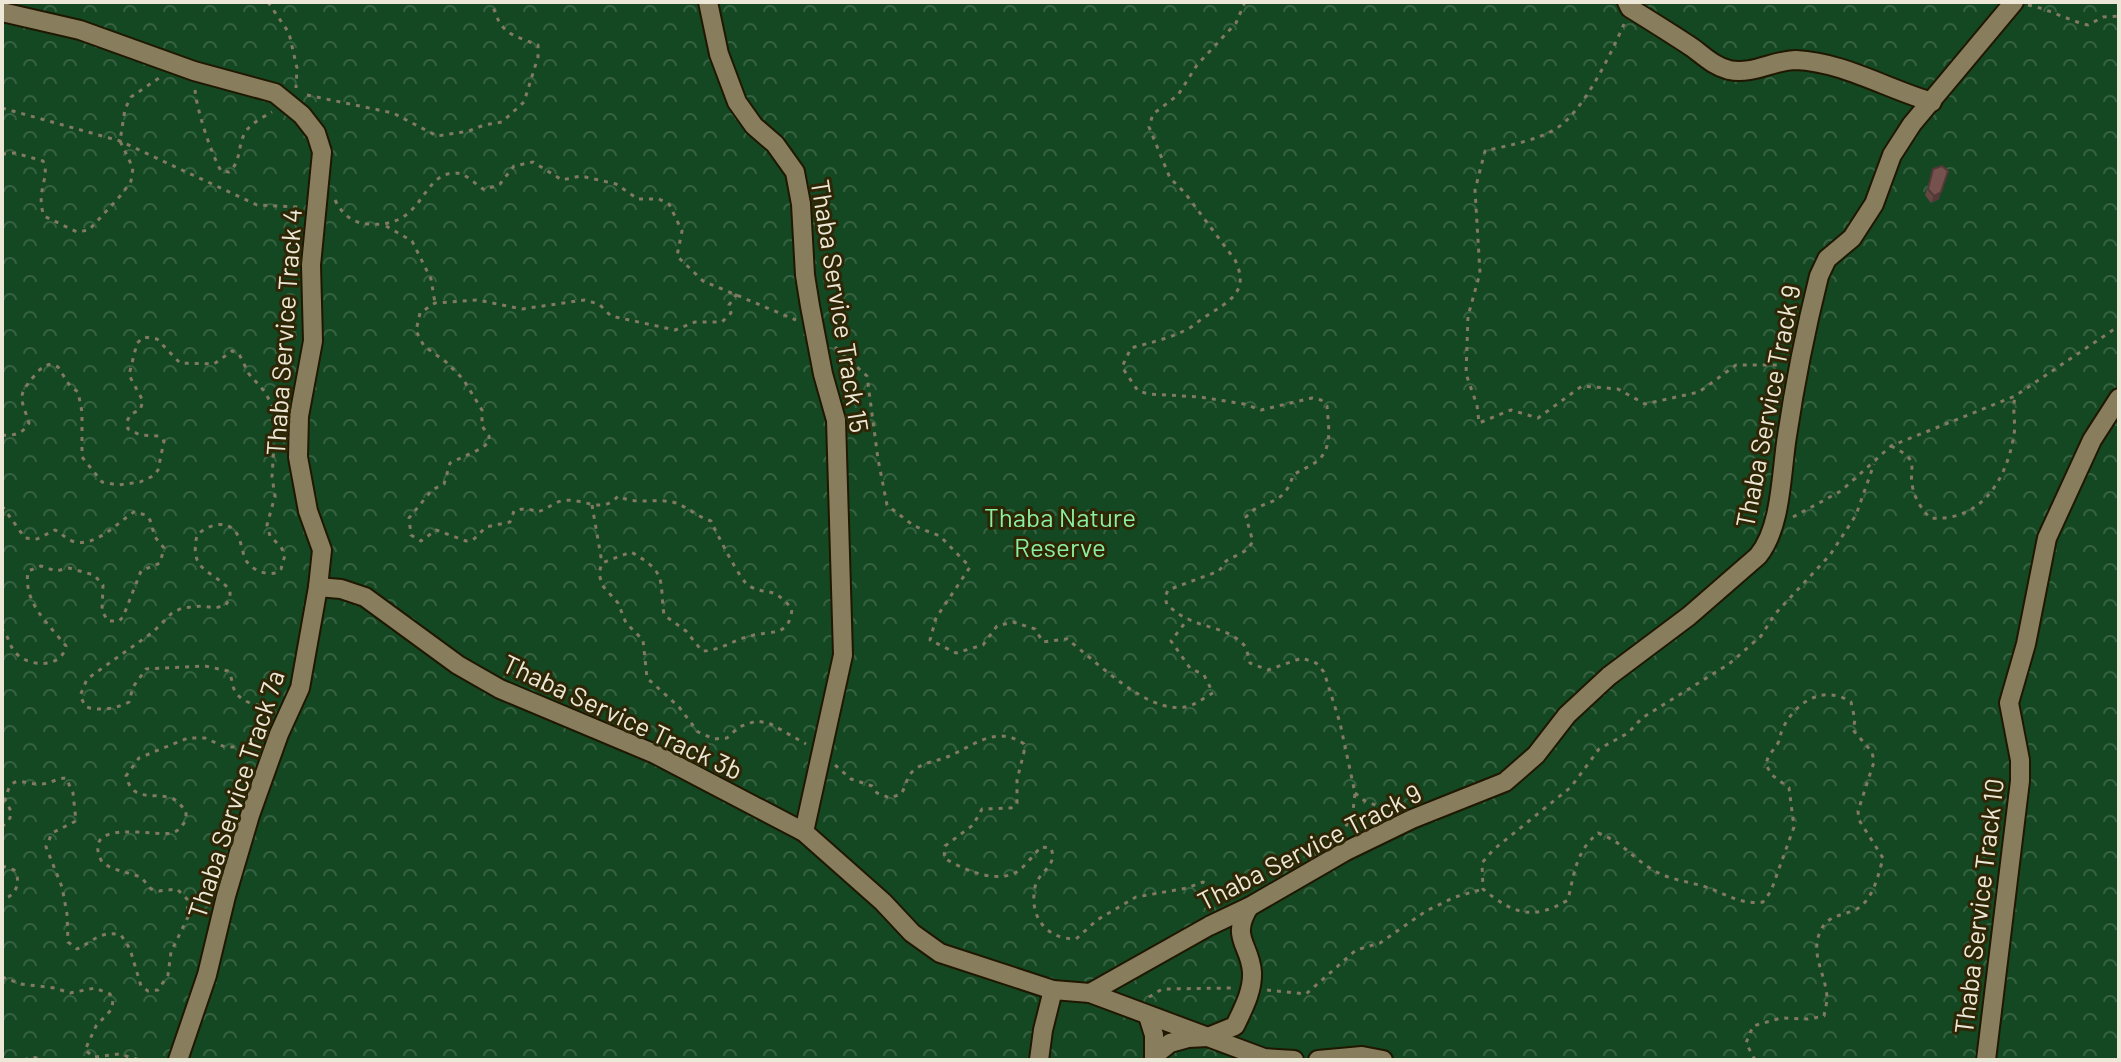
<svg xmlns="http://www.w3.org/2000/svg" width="2121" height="1062" font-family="Barlow,sans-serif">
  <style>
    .park { fill: url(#park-crowns) }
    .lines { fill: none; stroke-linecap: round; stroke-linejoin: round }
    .street-casing { stroke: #201700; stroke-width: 22 }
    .path { stroke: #827a61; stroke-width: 3; stroke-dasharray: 4 6; stroke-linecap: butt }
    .street { stroke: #887e5d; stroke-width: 18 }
    .wall { fill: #654744 }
    .shaded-wall { fill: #533937 }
    .building { fill: #76524f; stroke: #533937; stroke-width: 2 }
    .labels { text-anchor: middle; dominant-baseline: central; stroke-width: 6; stroke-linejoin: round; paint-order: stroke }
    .street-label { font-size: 26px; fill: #ece7d6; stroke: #2f2606 }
    .park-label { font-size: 26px; fill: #8aef9f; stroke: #2f2606 }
  </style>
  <defs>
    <pattern id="park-crowns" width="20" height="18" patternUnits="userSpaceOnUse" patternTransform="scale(2)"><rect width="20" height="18" fill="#144822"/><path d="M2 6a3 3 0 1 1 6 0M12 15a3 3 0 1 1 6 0" fill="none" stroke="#366241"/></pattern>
  </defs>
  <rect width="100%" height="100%" fill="#393011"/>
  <rect class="park" x="2" y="2" width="2117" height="1058"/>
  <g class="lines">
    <defs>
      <g id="street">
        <path d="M708 2 719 54 737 102 754 126 775 144 795 172 801 204 805 275 810 306 823 374 836 420 843 655 804 832"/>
        <path d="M1627 2 1630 8C1651 21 1672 34 1693 48 1705 57 1714 66 1729 70 1753 75 1774 60 1796 60 1843 62 1887 89 1932 102"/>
        <path d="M2 12 80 30 194 71 275 93 302 115 316 133 322 152 311 265 313 341 299 416 298 457 308 511 322 550 318 587 300 688 279 734 250 815 226 896 207 975 178 1060"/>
        <path d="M318 587 341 589 365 597 458 665 500 689 655 754 804 832 883 902 912 933 940 953 1053 990 1090 993 1264 1058 1294 1060"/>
        <path d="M1090 993 1209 926 1249 907 1346 851 1412 819 1505 782 1536 755 1567 715 1609 676 1689 616 1758 556C1782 527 1781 472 1787 436 1795 382 1806 328 1819 276L1827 259 1852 238 1874 204 1892 155 1912 124 2014 2"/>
        <path d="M1148 1016 1154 1035V1060"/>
        <path d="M1155 1055 1170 1043 1188 1038 1208 1037 1235 1026C1243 1009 1253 991 1252 972 1250 944 1230 938 1249 907"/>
        <path d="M1039 1060 1043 1030 1053 990"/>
        <path d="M1318 1060 1362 1056 1383 1060"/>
        <path d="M1986 1060 2020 781V760L2009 703 2026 644 2047 538 2092 440 2119 398"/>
      </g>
    </defs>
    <use href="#street" class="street-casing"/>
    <g class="path">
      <path d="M268 2 289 33 297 68 296 88"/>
      <path d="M1245 2 1236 23 1197 65 1178 95 1153 114 1149 127 1170 178 1185 193 1235 260C1251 293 1227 302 1205 317 1198 321 1192 328 1184 331 1167 339 1149 343 1131 348L1122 367 1138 391 1149 394 1200 397 1244 404 1261 410 1312 398 1321 400 1327 406C1328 424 1334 449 1316 462 1309 467 1301 470 1293 475 1284 509 1261 498 1246 517L1253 542 1245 551 1226 561 1219 571 1168 590 1165 597 1167 605C1174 610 1180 616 1188 619 1206 628 1230 629 1244 645 1247 649 1249 659 1250 663L1268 670 1302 658 1316 663 1324 672 1340 723 1355 793 1353 811 1342 835"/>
      <path d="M2028 5C2049 9 2067 20 2088 25L2103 17 2119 16"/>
      <path d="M1624 24C1612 52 1583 112 1557 128 1537 141 1508 145 1485 151L1475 190 1480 273 1468 316 1466 374 1477 405 1479 423 1511 410 1538 418 1582 386 1618 389 1645 404 1699 392 1736 365H1781"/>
      <path d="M195 90C197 111 211 153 221 171L229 172C242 161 237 145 246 131 252 123 263 117 272 112"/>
      <path d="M307 95 393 113 437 136 469 131 484 125 502 122 524 102 538 57V45C510 34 500 34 492 2"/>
      <path d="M2 108 120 141 257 205 299 207"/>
      <path d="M2 154 15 153 43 161C51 178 35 190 44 216L77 232 89 230 122 194 131 181 133 168 120 141 125 109 131 97 159 78"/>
      <path d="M335 200C342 214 352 223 368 224 425 229 419 175 454 173 466 172 475 185 485 190L500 184 514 166 533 162 562 180 581 176 616 184 638 199H659L669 204 682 231 677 256 703 281 796 320"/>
      <path d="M386 226 412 241 431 279 435 303"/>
      <path d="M737 294 729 305 731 313 722 322H695L675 330 611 316 599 304 584 300 522 309 478 300 435 303 420 313 416 331 424 346 446 362 463 379 482 410V426L489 436V442L482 448 450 463 444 484 432 490 409 518 411 535 421 541 436 530 466 541 473 540 486 527 510 522 514 511C523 508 528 508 537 512 546 510 553 503 561 501 581 496 602 516 618 496 638 506 656 497 676 503 687 507 698 517 711 521 716 532 741 582 749 586 770 597 771 584 792 609 789 638 771 630 750 636 733 640 720 651 702 651L686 631 664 615C659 579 668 573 631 552L602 563 599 573 602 585 618 603 626 623 643 640 647 678 679 707 698 732 714 739 727 738 739 727 756 721 769 723 806 744"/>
      <path d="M835 347 867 376 878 459 887 505 914 526 940 536 970 567 936 618 930 640 956 653 983 645 997 626 1013 622 1035 629 1043 642 1067 639C1095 660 1147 714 1185 707 1194 706 1205 697 1213 693L1204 675 1190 668 1171 641 1188 619"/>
      <path d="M2 435C13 436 23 434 29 423 21 397 16 397 35 375 41 368 43 366 51 364L58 367 70 386 78 392 82 412V457L102 482 118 485 140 482 153 476 158 470 164 441 159 436 140 435 128 429 127 421 131 414 140 410 143 401 129 375 137 343 144 337 157 339 180 363 214 364 232 351 239 354 249 374 265 392 276 413 272 477 275 496 267 525 270 536 281 547 285 555 281 569 276 573C266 575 254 571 247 562 243 556 242 546 239 538 231 518 210 523 197 535 189 572 210 568 230 590V597L226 605 215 608 202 606 182 608 172 613 153 632 87 679 80 696 86 707C100 711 116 709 129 702L133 687 146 669 205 666 228 671C233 678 231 684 235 691 242 703 254 704 266 707L270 714"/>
      <path d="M1891 446C1923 462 1907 465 1913 489 1916 501 1922 509 1930 518 1981 522 2006 481 2014 435 2016 422 2012 410 2015 397"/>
      <path d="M592 505 602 563"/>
      <path d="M2 506 25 538 37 539 55 530C61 533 65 538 72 541 94 549 117 523 134 512L146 515 150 520 155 537 164 548 160 563 141 571 123 617 119 621H108L102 611 103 585 94 575 69 568 56 571 41 566 28 571C23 603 48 623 66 646 62 669 27 668 14 651 9 644 9 637 2 629"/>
      <path d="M1793 517 1841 491 1891 446 2015 396 2119 326"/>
      <path d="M835 765 851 779 872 786 877 793 890 798 901 794C906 787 906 778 912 772 922 762 935 762 947 757 972 747 996 724 1024 744V752L1017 780V803L1011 808 982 809 973 825 945 846 944 858C963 869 990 882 1013 874 1023 870 1033 855 1041 847L1051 848C1058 867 1039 870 1035 887 1029 917 1046 939 1076 939L1097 920 1136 897 1187 888 1203 882 1228 897"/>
      <path d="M1355 793 1365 801 1390 811"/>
      <path d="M2 827 10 818 11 811 5 800C12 771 22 785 41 784 50 784 57 778 66 778L73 793 76 821 52 833 46 847 62 887 67 914 68 942 77 949C94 941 101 930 121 935L130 949 141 986 148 991 158 990 168 975 171 952 188 917 187 899 177 889 159 891 151 889 141 877 111 868 102 862C79 817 155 837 172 833 179 831 182 826 186 820V811C181 806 178 800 171 798 152 792 133 803 126 776L139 758 188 738H205L225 747H241L262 727"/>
      <path d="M2 866 14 870C22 881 16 897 2 899"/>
      <path d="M2 977 21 984 55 988 70 993 95 988 110 994 113 999 112 1009 96 1026 85 1050 94 1057 119 1054 140 1060"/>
      <path d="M1267 990 1306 994 1356 950 1380 943 1426 911 1455 897 1483 889"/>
      <path d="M1149 997 1162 989 1232 988"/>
      <path d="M24 1060 33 1057 44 1060"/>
      <path d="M1755 1060 1746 1043 1753 1026 1781 1018 1808 1019 1824 1016C1825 1010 1827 1003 1827 998 1826 974 1810 955 1820 932 1827 915 1841 916 1855 910 1873 901 1878 876 1883 858L1859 820 1858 811 1874 762 1872 752 1853 730 1855 720 1851 702C1823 684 1795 702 1782 730 1780 735 1781 737 1778 743 1773 752 1768 753 1766 765L1772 775 1789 788 1794 827 1771 891 1763 902C1739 905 1725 893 1703 886 1685 881 1666 879 1650 868 1629 855 1624 843 1598 833 1576 851 1574 874 1568 900 1533 921 1513 914 1483 889L1482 863 1493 850 1571 787 1599 749 1628 733 1642 718 1729 664 1761 636 1775 614 1830 555 1856 515 1874 464"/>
    </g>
    <use href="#street" class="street"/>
  </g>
  <path class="wall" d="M1933 169 1939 199 1931 203 1925 195Z"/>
  <path class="shaded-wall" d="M1941 192 1939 199 1931 203 1934 196Z"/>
  <path class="building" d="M1942 166 1948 171 1941 192 1934 196 1928 189 1933 169Z"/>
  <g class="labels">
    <g class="street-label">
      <text transform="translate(841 306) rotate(81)">Thaba Service Track 15</text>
      <text transform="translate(283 332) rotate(-86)">Thaba Service Track 4</text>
      <text transform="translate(1767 406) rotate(-79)">Thaba Service Track 9</text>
      <text transform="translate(623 716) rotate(25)">Thaba Service Track 3b</text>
      <text transform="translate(235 794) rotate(-72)">Thaba Service Track 7a</text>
      <text transform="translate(1309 846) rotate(-27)">Thaba Service Track 9</text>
      <text transform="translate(1978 906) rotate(-83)">Thaba Service Track 10</text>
    </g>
    <g class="park-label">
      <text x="1060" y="516">Thaba Nature<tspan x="1060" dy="30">Reserve</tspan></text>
    </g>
  </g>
  <rect width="2121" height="1062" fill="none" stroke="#ece7d6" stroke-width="8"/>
</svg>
